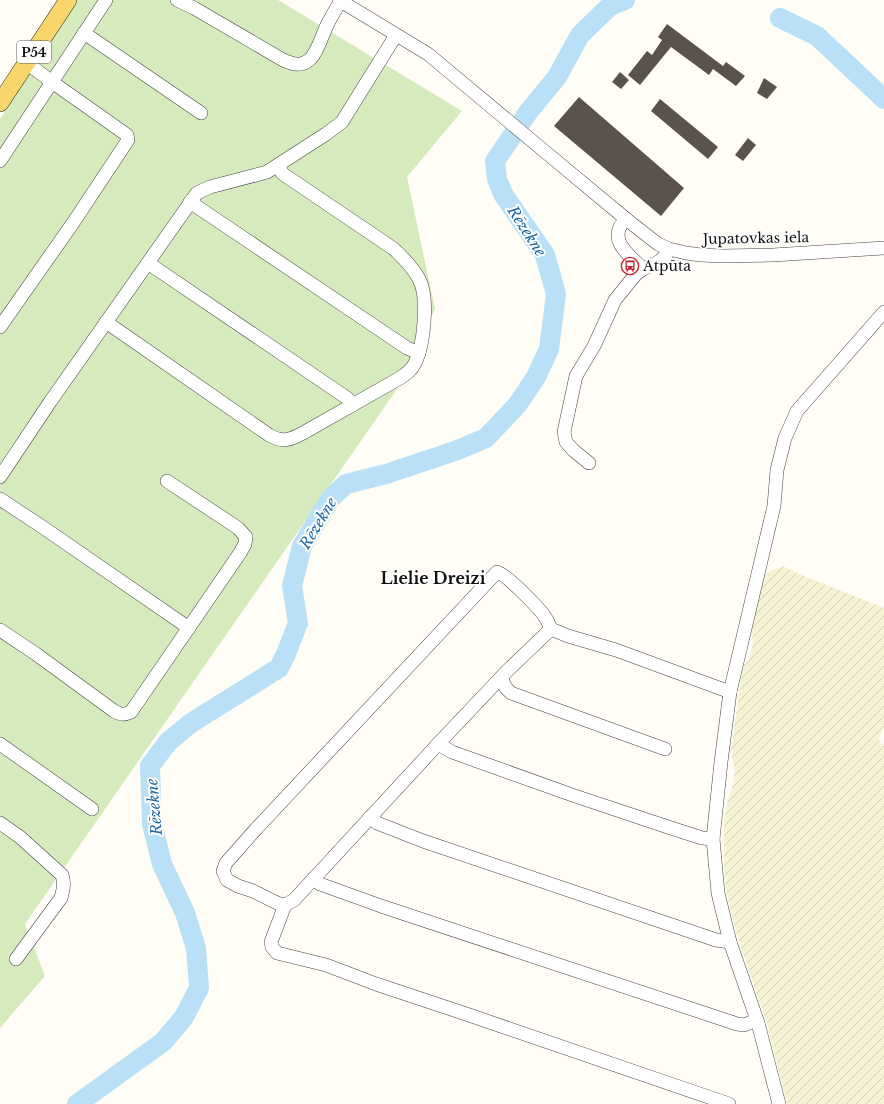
<svg xmlns="http://www.w3.org/2000/svg" width="884" height="1104" font-family="'Libre Baskerville',serif">
  <style>
    .farmland { fill: url(#farmland-furrows) }
    .garden { fill: #d5ebbd }
    .lines { fill: none; stroke-linecap: round; stroke-linejoin: round }
    .river { stroke: #b9e0f7; stroke-width: 20 }
    .building { fill: #5a524d }
    .minor-casing { stroke: #444; stroke-width: 14 }
    .major-casing { stroke: #222; stroke-width: 18 }
    .minor { stroke: #fff; stroke-width: 13 }
    .major { stroke: #f9d66b; stroke-width: 17 }
    .labels { text-anchor: middle; dominant-baseline: central; stroke-width: 4; stroke-linejoin: round; paint-order: stroke }
    .shield { fill: #fff; stroke: #585858; stroke-width: 1 }
    .shield-label { font-size: 13px; font-weight: bold; fill: #111 }
    .street-label { font-size: 14px; fill: #111; stroke: #fff }
    .poi-label { font-size: 14px; fill: #111; stroke: #fff; text-anchor: start }
    .water-label { font-size: 15px; font-style: italic; fill: #1768a6; stroke: #fff }
    .quarter-label { font-size: 16px; font-weight: bold; fill: #111; stroke: #fff }
  </style>
  <defs>
    <pattern id="farmland-furrows" width="10" height="10" patternUnits="userSpaceOnUse"><rect width="10" height="10" fill="#f6f3d4"/><path d="M-1 1l2-2M0 10L10 0M9 11l2-2" fill="none" stroke="#d2cfb5"/></pattern>
  </defs>
  <rect width="100%" height="100%" fill="#fffdf5"/>
  <path class="farmland" d="M783 566 797 573 884 608V727L880 735 879 740 882 744 884 745V1104H787L767 1024 737 935 726 891 724 862V821L728 799 733 785 735 771 731 751 742 671 744 665 750 657 753 644 751 623 760 586 765 575 772 570Z"/>
  <path class="garden" d="M78 0H278L462 111 407 177 435 309 404 379 25 924 45 976 0 1028V119Z"/>
  <g class="lines">
    <g class="river">
      <path d="M780 18 817 36 884 99"/>
      <path d="M77 1104 163 1042 184 1017 199 988 196 948 185 913 162 864 152 824 150 766 168 742 191 723 279 668 286 654 298 623 292 586 302 546 330 499 346 484 386 474 455 451 486 438 518 404 536 377 549 349 556 294 545 255 503 194 497 179 495 161 529 111 557 77 580 35 610 6 625 0"/>
    </g>
  </g>
  <g class="building">
    <path d="M667 24 723 66 726 62 745 76 736 86 713 69 709 75 671 47 640 85 628 75 647 51 652 55 662 40 658 37Z"/>
    <path d="M620 72 629 80 621 89 612 82Z"/>
    <path d="M764 78 777 87 767 99 757 93Z"/>
    <path d="M579 97 684 188 661 216 554 126Z"/>
    <path d="M660 99 718 147 708 159 651 111Z"/>
    <path d="M748 138 756 145 743 161 735 155Z"/>
  </g>
  <g class="lines">
    <defs>
      <g id="minor">
        <path d="M177 0 194 8 283 60C292 64 301 67 309 60 317 54 323 33 328 23 332 16 336 8 341 1"/>
        <path d="M339 0 428 54 543 150 626 219 658 244 669 249 686 253 701 255 722 256 773 255 884 248"/>
        <path d="M84 33 201 113"/>
        <path d="M0 161 106 0"/>
        <path d="M190 202 407 348 419 353"/>
        <path d="M626 219C624 222 621 224 620 227 611 244 634 259 643 269"/>
        <path d="M148 263 347 398 353 405"/>
        <path d="M106 322 269 435C283 443 290 440 303 433L400 378C406 374 412 370 415 363 424 345 429 297 419 279 413 267 403 258 394 249L286 176 282 173 278 165"/>
        <path d="M0 327 73 223 128 140 127 135 52 82 27 63"/>
        <path d="M589 463 573 450 566 442 564 432 576 376 594 346 615 300 636 274 643 269 660 261 666 255 669 249"/>
        <path d="M0 477 50 402 197 193 210 187 267 172 326 134 342 122 396 35"/>
        <path d="M0 499 41 526 189 628"/>
        <path d="M551 629C549 625 548 621 545 617 540 609 506 574 497 572L256 829 226 863 223 871 227 880 238 886 253 891 277 903 285 905 294 900 438 744 507 671 551 629 568 636 616 650 730 692"/>
        <path d="M0 630 36 654 114 711C121 715 124 715 131 712L240 553 245 544 246 537 238 528 167 481"/>
        <path d="M501 678 506 688 511 693 665 749"/>
        <path d="M0 744 92 809"/>
        <path d="M438 744 452 752 575 796 671 828 702 838 713 839"/>
        <path d="M370 817 377 823 423 841 716 940 730 942"/>
        <path d="M0 823 20 837 62 875C65 884 63 890 61 898L16 959"/>
        <path d="M313 879 320 884 381 906 737 1024 744 1025 757 1020"/>
        <path d="M285 905 271 942 272 947 277 953 326 965 376 984 472 1016 729 1104"/>
        <path d="M779 1104 758 1023 730 942 718 893 713 839 721 762 730 692 774 506 777 470 785 438 797 411 884 312"/>
      </g>
      <path id="major" d="M0 103 68 0"/>
    </defs>
    <use href="#minor" class="minor-casing"/>
    <use href="#major" class="major-casing"/>
    <use href="#minor" class="minor"/>
    <use href="#major" class="major"/>
  </g>
  <defs>
    <symbol id="bus-ring" viewBox="-11 -11 22 22"><circle r="9.5" fill="#fff" stroke="#c4262e" stroke-width="1.5"/><path d="M-5-6H5V4H4V6H2V4H-2V6H-4V4H-5ZM-3.5-4V0h7V-4ZM-3.5 1.2v1.5H-2V1.2ZM2 1.2v1.5H3.5V1.2Z" fill="#c4262e"/></symbol>
  </defs>
  <g fill-rule="evenodd">
    <use href="#bus-ring" x="620" y="256" width="20" height="20"/>
  </g>
  <g class="labels">
    <rect class="shield" x="17" y="41" width="34" height="22" rx="3"/>
    <g class="shield-label">
      <text x="34" y="52">P54</text>
    </g>
    <g class="street-label">
      <text transform="translate(756 238) rotate(-1)">Jupatovkas iela</text>
    </g>
    <g class="poi-label">
      <text x="643" y="266">Atpūta</text>
    </g>
    <g class="water-label">
      <text transform="translate(527 231) rotate(57)">Rēzekne</text>
      <text transform="translate(318 523) rotate(-59)">Rēzekne</text>
      <text transform="translate(154 807) rotate(-95)">Rēzekne</text>
    </g>
    <g class="quarter-label">
      <text x="433" y="578">Lielie Dreizi</text>
    </g>
  </g>
</svg>
